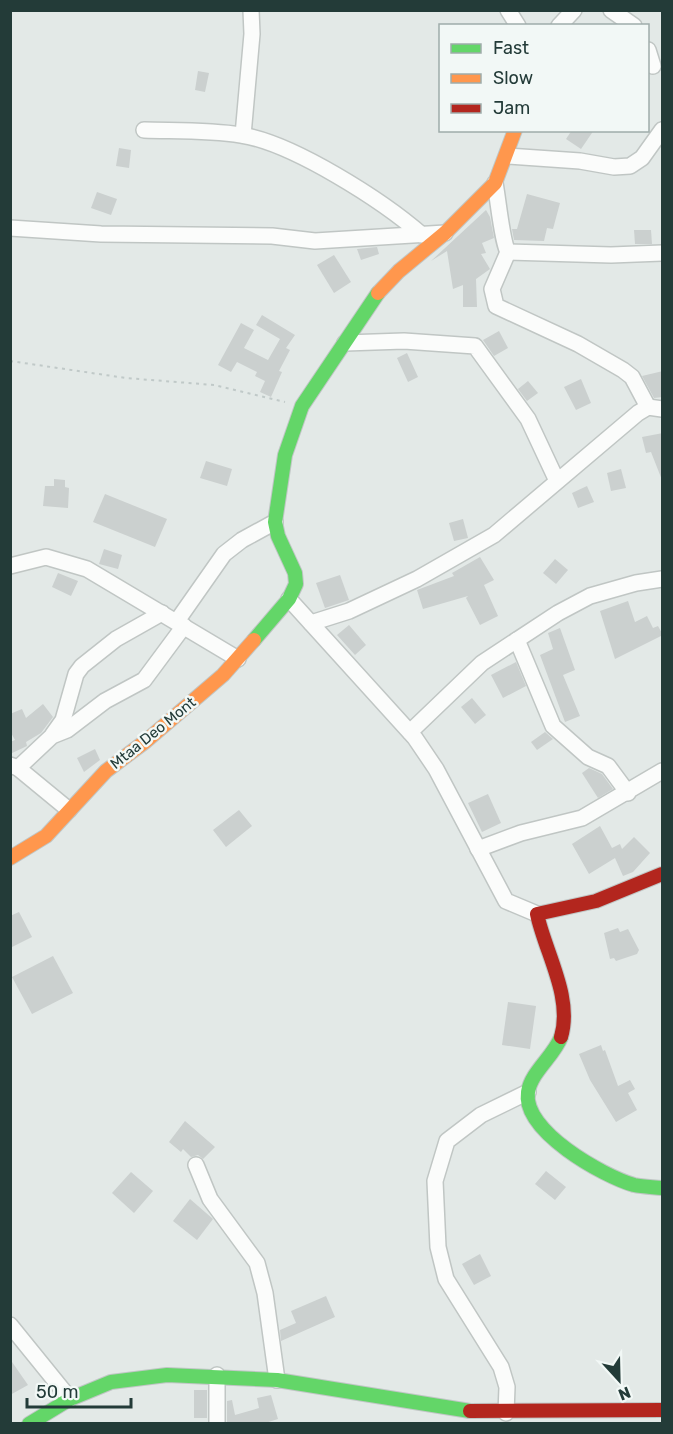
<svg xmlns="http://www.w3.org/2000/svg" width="673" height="1434" font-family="Rubik,sans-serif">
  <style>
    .building { fill: #cbd0cf }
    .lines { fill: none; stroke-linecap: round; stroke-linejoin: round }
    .street-casing { stroke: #c0c6c4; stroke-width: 18 }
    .fast-casing { stroke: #c0c6c5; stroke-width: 16 }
    .slow-casing { stroke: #c0c6c5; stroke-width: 16 }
    .jam-casing { stroke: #c0c6c5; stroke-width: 16 }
    .path { stroke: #c0c9c8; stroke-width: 2; stroke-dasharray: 3 4.5; stroke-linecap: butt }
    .street { stroke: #fbfcfb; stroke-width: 15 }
    .fast { stroke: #63d668; stroke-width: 14 }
    .slow { stroke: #ff974d; stroke-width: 14 }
    .jam { stroke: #b3261e; stroke-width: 14 }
    .labels { text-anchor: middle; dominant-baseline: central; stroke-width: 5; stroke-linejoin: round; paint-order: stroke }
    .street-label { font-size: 15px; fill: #233b38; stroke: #f2f8f6 }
  </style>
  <rect width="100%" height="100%" fill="#e3e9e7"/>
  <g class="building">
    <path d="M198 71 209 73 205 92 195 90Z"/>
    <path d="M572 130H594L581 149 566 139Z"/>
    <path d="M119 148 131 150 129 168 116 166Z"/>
    <path d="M97 192 117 199 111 215 91 208Z"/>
    <path d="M527 194 560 203 553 229 547 228 544 241 514 240 512 229H517Z"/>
    <path d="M486 210 490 217 494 238 482 243 486 253 481 254 490 269 476 279 477 307H463V285L453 289 447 251 431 261Z"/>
    <path d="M634 230H651L652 244H635Z"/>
    <path d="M377 247 379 254 361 260 357 249Z"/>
    <path d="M334 255 351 282 334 293 317 265Z"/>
    <path d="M262 315 295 335 286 348 290 350 279 371 282 372 271 397 260 392 265 381 255 376 257 372 237 362 231 372 218 365 241 323 254 330 244 348 268 360 280 339 256 325Z"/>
    <path d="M499 331 508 348 494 356 483 340Z"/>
    <path d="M407 353 418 377 408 382 397 358Z"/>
    <path d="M663 371V397L654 398 642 376Z"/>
    <path d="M581 379 591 403 576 410 564 387Z"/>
    <path d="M528 381 538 393 527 401 518 389Z"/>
    <path d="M663 433V480H662L651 452 646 453 642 437Z"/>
    <path d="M206 461 232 469 227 486 200 478Z"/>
    <path d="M621 469 626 488 611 491 607 473Z"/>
    <path d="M54 479 65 480V487L69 488 68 508 43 506 45 486H54Z"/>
    <path d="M587 486 594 502 578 508 572 493Z"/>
    <path d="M105 494 167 519 155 547 93 522Z"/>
    <path d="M463 519 468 538 454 541 449 523Z"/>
    <path d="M104 549 122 555 118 569 99 564Z"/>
    <path d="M480 557 494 580 484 585 498 616 480 625 466 598 468 596 423 609 417 590 454 576 452 573Z"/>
    <path d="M555 559 568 570 556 584 543 573Z"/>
    <path d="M58 573 78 581 71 596 52 587Z"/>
    <path d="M340 575 349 600 325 608 316 583Z"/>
    <path d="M628 601 635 622 647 616 653 628 658 626 663 635 615 659 600 611Z"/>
    <path d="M349 625 366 645 355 655 337 635Z"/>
    <path d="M560 628 575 670 563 675 580 716 565 722 540 655 553 649 548 633Z"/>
    <path d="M516 662 526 686 503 698 491 675Z"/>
    <path d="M472 698 486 715 475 724 461 707Z"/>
    <path d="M43 704 53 717 41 733 26 742 27 746 10 754V742L15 740 10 731V714L22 709 26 718Z"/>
    <path d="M545 732 553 739 537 750 531 742Z"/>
    <path d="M95 749 100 760 84 772 77 758Z"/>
    <path d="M589 768 602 774 613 789 598 798 582 773Z"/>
    <path d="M488 794 501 823 482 832 468 803Z"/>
    <path d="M239 810 252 826 226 847 213 830Z"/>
    <path d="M600 826 612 848 620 844 622 849 634 837 650 853 633 872 623 876 615 858 589 874 572 844Z"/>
    <path d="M19 912 32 937 10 948V916Z"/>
    <path d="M618 928 620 932 628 929 639 950 637 954 616 961 614 958 610 959 604 933Z"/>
    <path d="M53 956 73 993 32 1014 12 977Z"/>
    <path d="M508 1002 536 1006 530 1049 502 1045Z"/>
    <path d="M601 1045 603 1051 605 1050 618 1086 630 1080 635 1089 628 1093 637 1110 616 1122 590 1080 579 1054Z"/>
    <path d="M185 1121 215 1147 203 1159 198 1155 191 1157 183 1149 181 1152 169 1142Z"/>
    <path d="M546 1171 566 1187 555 1200 535 1184Z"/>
    <path d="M131 1172 153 1191 134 1213 112 1193Z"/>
    <path d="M190 1199 213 1219 197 1240 173 1221Z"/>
    <path d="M480 1254 491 1276 474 1285 462 1264Z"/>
    <path d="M326 1296 335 1317 281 1341 280 1330 296 1323 291 1311Z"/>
    <path d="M10 1359 28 1385 10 1395Z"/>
    <rect x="194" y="1390" width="13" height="28"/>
    <path d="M271 1395 278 1419 262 1424H227V1401L232 1400 235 1415 259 1408 257 1398Z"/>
  </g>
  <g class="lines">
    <defs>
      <g id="street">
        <path d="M508 10 518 26"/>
        <path d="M611 10 634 26"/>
        <path d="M559 26 574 10"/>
        <path d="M648 50 653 66"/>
        <path d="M144 130C177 131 210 130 241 135 293 143 383 201 422 235"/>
        <path d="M243 135 252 34 251 10"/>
        <path d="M507 156 580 161 614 167 630 166 642 158 662 130"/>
        <path d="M495 183C498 198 502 242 508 252L492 289 496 306 578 344 623 370 632 377 648 407"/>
        <path d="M10 228 101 234 272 236 315 241 445 233"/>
        <path d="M508 252 611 255 662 253"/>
        <path d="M345 343 404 341 475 346 528 419 557 481"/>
        <path d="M10 566 46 557 87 569 238 659"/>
        <path d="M289 599 415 738 436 769 506 901 537 914"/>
        <path d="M177 621 224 554 242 540 275 522"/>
        <path d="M311 623 349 611 417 579 494 535 638 413 648 407 662 409"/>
        <path d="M517 640 553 726 588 757 608 766 628 793"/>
        <path d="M410 732 482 663 558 613 590 596 636 583 662 579"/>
        <path d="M53 734 63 720 76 674 82 666 116 639 162 613"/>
        <path d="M10 765 18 768 69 810"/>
        <path d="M18 768 52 736 67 730 105 701 144 680 184 626"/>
        <path d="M478 849 521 833 582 818 662 771"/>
        <path d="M196 1165 210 1199 257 1263 265 1293 277 1380"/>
        <path d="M10 1325 70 1399"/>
        <path d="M506 1413 507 1387 501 1367 446 1279 438 1247 435 1181 447 1141 481 1115 528 1092"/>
        <path d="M217 1424V1375"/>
      </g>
      <g id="fast">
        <path d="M254 640 289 599 296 584 295 573 278 536 275 522 285 455 302 406 378 293"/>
        <path d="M561 1037C554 1056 531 1072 528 1092 522 1131 603 1176 634 1185 643 1187 653 1187 662 1188"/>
        <path d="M29 1424 70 1399 111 1382 167 1375 277 1380 470 1411"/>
      </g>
      <g id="slow">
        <path d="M378 293 399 271 445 233 495 183 515 130"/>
        <path d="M10 858 46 836 106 771 146 741 223 675 254 640"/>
      </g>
      <g id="jam">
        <path d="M561 1037C573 997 545 952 537 914L596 901 662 874"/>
        <path d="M470 1411 662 1410"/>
      </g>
    </defs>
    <use href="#street" class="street-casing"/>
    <use href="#fast" class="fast-casing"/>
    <use href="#slow" class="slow-casing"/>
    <use href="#jam" class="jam-casing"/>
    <path class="path" d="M10 361 126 378 214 385 285 402"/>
    <use href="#street" class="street"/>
    <use href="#fast" class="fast"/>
    <use href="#slow" class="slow"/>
    <use href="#jam" class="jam"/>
  </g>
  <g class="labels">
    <g class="street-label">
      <text transform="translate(153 733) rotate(-39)">Mtaa Deo Mont</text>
    </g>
  </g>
  <rect width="673" height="1434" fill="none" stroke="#233b38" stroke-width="24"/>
  <rect x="439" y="24" width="210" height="108" fill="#f2f8f6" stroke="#9facaa" stroke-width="1.5"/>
  <rect x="451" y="44" width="30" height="9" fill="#63d668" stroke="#9facaa" stroke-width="1.5"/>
  <text x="493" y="54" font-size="18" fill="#233b38">Fast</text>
  <rect x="451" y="74" width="30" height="9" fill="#ff974d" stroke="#9facaa" stroke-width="1.5"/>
  <text x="493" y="84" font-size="18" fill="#233b38">Slow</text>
  <rect x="451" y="104" width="30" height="9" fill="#b3261e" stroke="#9facaa" stroke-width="1.5"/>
  <text x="493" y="114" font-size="18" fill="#233b38">Jam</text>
  <g transform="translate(619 1380) rotate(158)" stroke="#f2f8f6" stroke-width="4.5" paint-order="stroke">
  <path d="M0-4.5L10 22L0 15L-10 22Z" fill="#233b38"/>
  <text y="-9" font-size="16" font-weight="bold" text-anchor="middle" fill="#233b38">N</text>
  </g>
  <path d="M27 1398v9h104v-9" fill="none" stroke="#233b38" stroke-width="3"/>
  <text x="36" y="1398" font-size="18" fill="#233b38" stroke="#f2f8f6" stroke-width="4.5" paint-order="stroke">50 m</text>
</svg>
